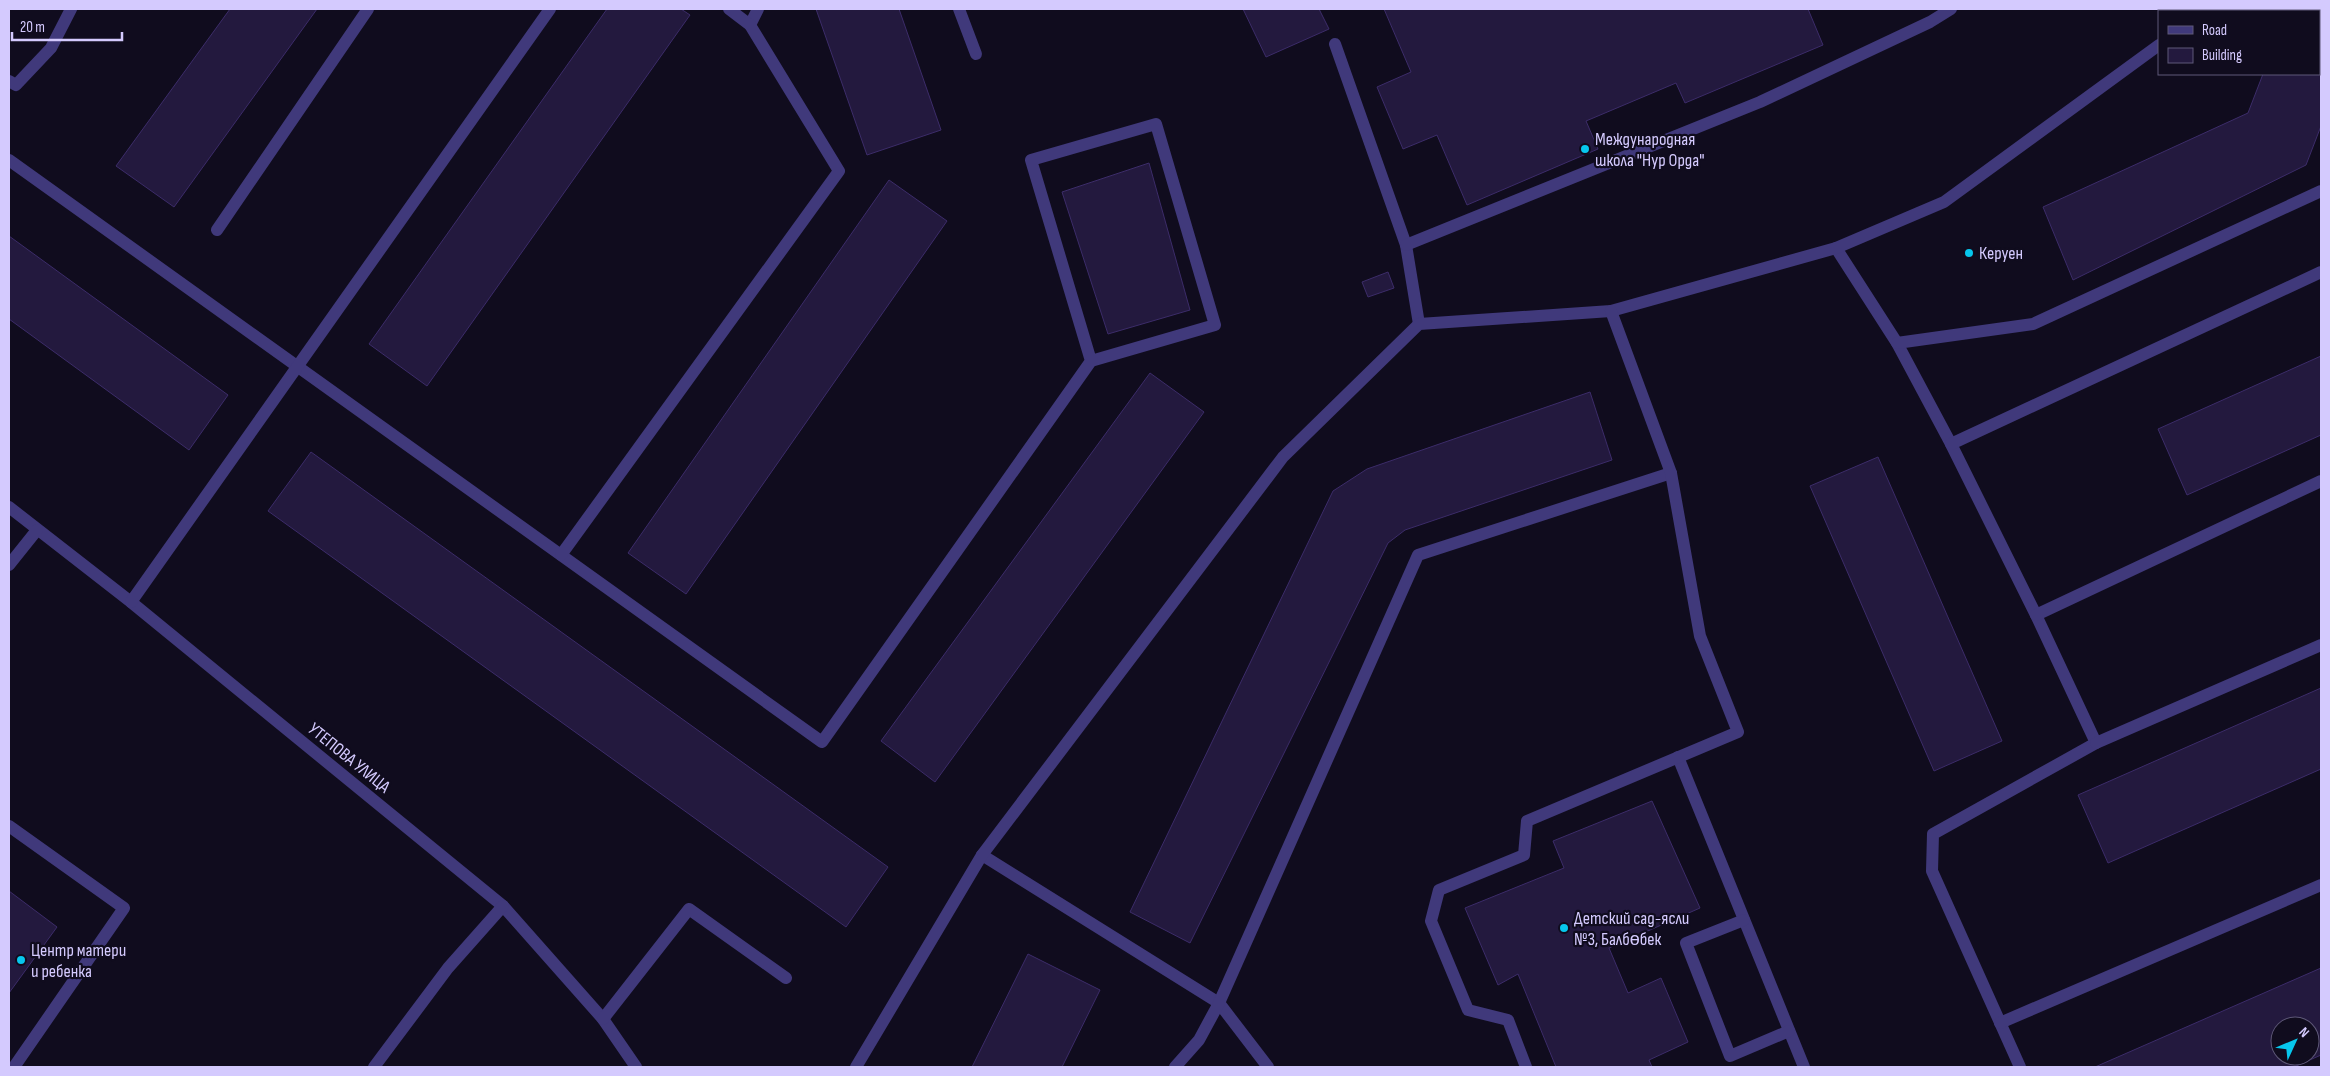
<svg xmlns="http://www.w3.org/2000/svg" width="2330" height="1076" font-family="'Sofia Sans Condensed',sans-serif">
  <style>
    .building { fill: #23193e; stroke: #3c2c69; fill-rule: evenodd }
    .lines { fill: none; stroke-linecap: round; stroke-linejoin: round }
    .minor { stroke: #40397b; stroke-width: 12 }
    .poi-dot { fill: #07c7ed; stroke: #100c1e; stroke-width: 2 }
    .labels { text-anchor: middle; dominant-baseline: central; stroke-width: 4.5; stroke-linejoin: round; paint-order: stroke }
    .poi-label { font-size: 18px; fill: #d4cafe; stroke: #100c1e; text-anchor: start }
    .street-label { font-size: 18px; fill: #d4cafe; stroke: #100c1e }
  </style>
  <rect width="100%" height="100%" fill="#100c1e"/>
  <g class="building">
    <path d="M230 9H317L174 207 116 166Z"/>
    <path d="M607 9H681L690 15 427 386 369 344Z"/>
    <path d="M816 9H899L941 130 867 155Z"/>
    <path d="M1243 9H1319L1329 29 1266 57Z"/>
    <path d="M1384 9H1808L1823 45 1685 103 1676 83 1586 121 1598 149 1467 205 1437 135 1403 149 1377 87 1411 72Z"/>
    <path d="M2289 9H2321V126L2306 165 2073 280 2043 207 2248 113 2263 74H2319V11H2288Z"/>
    <path d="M1149 163 1190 310 1108 334 1062 192Z"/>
    <path d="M889 180 947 221 686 594 628 553Z"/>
    <path d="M9 236 228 395 189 450 9 319Z"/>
    <path d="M1388 272 1394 288 1368 297 1362 282Z"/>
    <path d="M2321 356V435L2187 495 2158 429Z"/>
    <path d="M1150 373 1204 412 935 782 881 741Z"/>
    <path d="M1590 392 1612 460 1405 530 1388 543 1190 943 1130 912 1333 491 1367 469Z"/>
    <path d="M311 452 888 867 846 927 268 511Z"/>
    <path d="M1878 457 2002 741 1934 771 1810 486Z"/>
    <path d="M2321 688V769L2108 863 2078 795Z"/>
    <path d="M1652 801 1700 908 1609 948 1628 993 1661 978 1688 1042 1649 1060 1652 1067H1556L1518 974 1498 985 1465 908 1564 868 1553 841Z"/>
    <path d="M9 891 57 927 9 993Z"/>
    <path d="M1028 954 1100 990 1062 1067H972Z"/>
    <path d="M2321 968V1055L2294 1067H2095ZM2280 1026H2310V1056H2280Z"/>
  </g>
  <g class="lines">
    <g class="minor">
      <path d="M959 9 976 54"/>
      <path d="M2197 11 2198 9"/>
      <path d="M750 25 758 9"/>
      <path d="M1335 44 1406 245 1419 324"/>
      <path d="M9 81 16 85 51 48 71 9"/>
      <path d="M9 160 822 742 1091 361 1215 325 1156 124 1031 160 1091 361"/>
      <path d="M217 230 368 9"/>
      <path d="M1406 245 1760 102 1930 22 1951 9"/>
      <path d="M1836 248 1897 343 1951 444 2036 615 2096 743 1933 834 1932 871 2020 1067"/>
      <path d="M1897 343 2033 324 2321 191"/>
      <path d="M1951 444 2321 272"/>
      <path d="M9 507 131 602 503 906 603 1019 636 1067"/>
      <path d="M561 555 839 171 750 25 729 9"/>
      <path d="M9 565 37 530"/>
      <path d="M131 602 550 9"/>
      <path d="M2036 615 2321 481"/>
      <path d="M2096 743 2321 645"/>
      <path d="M1678 757 1804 1067"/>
      <path d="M9 826 124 908 14 1067"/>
      <path d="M982 855 1219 1003 1268 1067"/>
      <path d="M1744 920 1686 943 1730 1056 1789 1031"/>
      <path d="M603 1019 689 909 786 978"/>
      <path d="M2000 1023 2321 885"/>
      <path d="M374 1067 448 968 503 906"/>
      <path d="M856 1067 982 855 1283 457 1419 324 1611 311 1836 248 1944 202 2159 45"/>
      <path d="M1175 1067 1199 1040 1219 1003 1418 555 1671 473"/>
      <path d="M1526 1067 1508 1020 1468 1010 1431 921 1439 890 1524 855 1527 821 1738 732 1700 636 1671 473 1611 311"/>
    </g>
  </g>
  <g class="poi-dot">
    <circle cx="1585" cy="149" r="5"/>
    <circle cx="1969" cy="253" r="5"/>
    <circle cx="1564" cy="928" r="5"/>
    <circle cx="21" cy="960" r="5"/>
  </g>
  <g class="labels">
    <g class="poi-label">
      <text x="1595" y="139">Международная<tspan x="1595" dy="21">школа "Нур Орда"</tspan></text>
      <text x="1979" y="253">Керуен</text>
      <text x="1574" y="918">Детский сад-ясли<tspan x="1574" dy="21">№3, Балбөбек</tspan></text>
      <text x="31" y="950">Центр матери<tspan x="31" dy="21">и ребенка</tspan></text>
    </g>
    <g class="street-label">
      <text transform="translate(349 758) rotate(39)">УТЕПОВА УЛИЦА</text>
    </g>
  </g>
  <rect width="2330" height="1076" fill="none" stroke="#d4cafe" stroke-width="20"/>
  <rect x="2158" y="10" width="162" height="65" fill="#100c1e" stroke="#5e5878"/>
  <rect x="2168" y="26" width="25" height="8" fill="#40397b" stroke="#5e5878"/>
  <text x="2202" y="35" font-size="15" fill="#d4cafe">Road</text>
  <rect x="2168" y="48" width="25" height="15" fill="#23193e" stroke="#5e5878"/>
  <text x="2202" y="60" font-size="15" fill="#d4cafe">Building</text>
  <g transform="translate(2295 1041) rotate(46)"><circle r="24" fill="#100c1e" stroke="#5e5878"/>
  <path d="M0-4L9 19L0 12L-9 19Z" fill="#07c7ed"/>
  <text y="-8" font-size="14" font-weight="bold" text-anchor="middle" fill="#d4cafe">N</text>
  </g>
  <path d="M12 32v8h110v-8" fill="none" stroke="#d4cafe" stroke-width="2.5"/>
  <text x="20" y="32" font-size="15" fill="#d4cafe" stroke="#100c1e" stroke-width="4" paint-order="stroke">20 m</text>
</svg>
